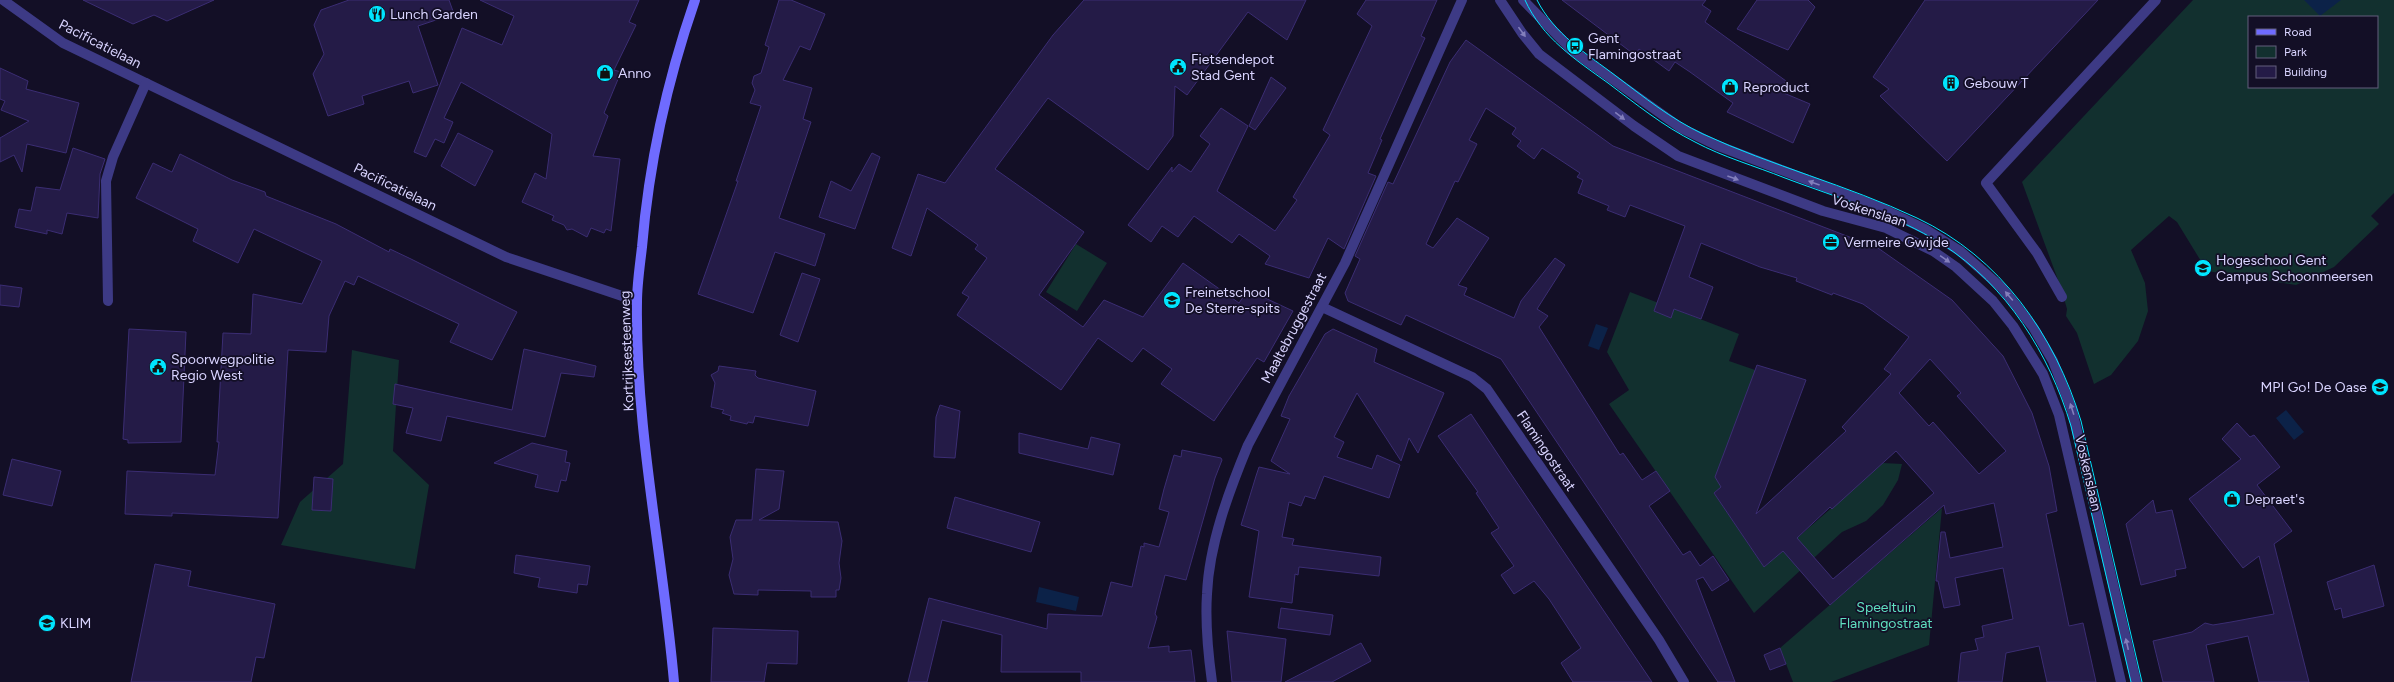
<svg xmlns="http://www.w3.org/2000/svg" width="2394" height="682" font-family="Figtree,sans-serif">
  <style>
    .green { fill: #12302f; fill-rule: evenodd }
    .water { fill: #0c2248 }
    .building { fill: #241b47; stroke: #3b2d73; fill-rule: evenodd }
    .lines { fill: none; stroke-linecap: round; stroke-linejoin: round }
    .pedestrian { stroke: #3d3a85; stroke-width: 10 }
    .minor { stroke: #3d3a85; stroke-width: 10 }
    .tertiary { stroke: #3d3a85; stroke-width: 10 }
    .secondary { stroke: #6f6bff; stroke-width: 10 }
    .tram { stroke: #00e5ff; stroke-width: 1 }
    .oneway { fill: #837fbc }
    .labels { text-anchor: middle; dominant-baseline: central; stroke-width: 3.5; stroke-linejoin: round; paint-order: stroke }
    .poi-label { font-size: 14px; fill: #d9d4ff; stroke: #130f26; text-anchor: start }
    .street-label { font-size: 14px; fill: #d9d4ff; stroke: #130f26 }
    .park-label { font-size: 14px; fill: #5fe0c0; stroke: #130f26 }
  </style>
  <rect width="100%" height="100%" fill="#130f26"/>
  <g class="green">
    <path d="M2193 0H2394V193L2371 216 2379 224 2334 267 2296 285 2207 271 2177 222 2169 216 2131 250 2145 283 2148 311 2138 341 2111 375 2094 384 2077 333 2066 316 2067 309 2061 288 2022 182ZM2249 17H2377V87H2249Z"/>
    <path d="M1076 244 1107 263 1077 311 1046 292Z"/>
    <path d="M1630 292 1739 334 1729 361 1755 370 1721 487 1714 493 1764 567 1883 463 1902 464 1898 480 1883 505 1866 521 1842 532 1754 613 1609 404 1629 390 1607 352Z"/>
    <path d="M352 350 399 360 393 451 429 485 415 569 281 545 300 502 343 464Z"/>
    <path d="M1942 508 1929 645 1831 682H1793L1780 648Z"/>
  </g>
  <g class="water">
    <path d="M2304 0H2341L2320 16Z"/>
    <path d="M1596 324 1608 328 1599 350 1588 346Z"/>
    <path d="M2286 410 2304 432 2294 440 2276 418Z"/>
    <path d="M1039 587 1079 597 1076 611 1036 602Z"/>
  </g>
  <g class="building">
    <path d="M83 0H214L167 21 154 15 133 24Z"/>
    <path d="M349 0H449L454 14 418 26 438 85 413 93 409 81 362 96 364 104 328 116 313 74 324 54 314 25 321 10Z"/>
    <path d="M480 0H639L629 22 636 25 614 70 621 72 604 113 608 116 593 156 620 159 611 231 606 229 604 233 591 228 587 237 572 229 567 230 564 225 552 220 554 216 522 202 535 173 546 179 552 134 461 82 444 118 453 122 444 143 435 139 426 157 414 152 462 28 502 45 514 16Z"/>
    <path d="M779 0H791L825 14 810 50 800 46 783 80 812 88 803 119 811 122 779 218 825 234 815 266 775 252 753 313 698 294 738 181H736L761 106 750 103 755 90 752 83 754 76 761 73 769 47 765 45Z"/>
    <path d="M1084 0H1306L1287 40 1248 12 1187 95 1175 86 1173 136 1148 170 1048 98 995 169 1084 232 1039 295 1083 327 1104 300 1143 317 1183 263 1239 303 1248 290 1293 311 1264 362 1257 358 1214 421 1161 384 1172 369 1143 348 1132 362 1098 338 1061 390 957 315 969 297 962 293 987 258 975 249 978 245 927 208 911 256 892 248 918 174 945 183 1053 35Z"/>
    <path d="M1366 0H1437L1421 36 1425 38 1380 139 1382 140 1368 173 1376 176 1344 249 1328 238 1309 278 1265 264 1270 256 1239 234 1232 243 1194 216 1178 237 1162 226 1151 242 1128 225 1172 167V172L1179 164 1191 172 1210 144 1200 136 1221 108 1248 126 1217 191 1275 231 1297 200 1293 197 1330 135 1323 130 1372 26 1357 14Z"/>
    <path d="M1562 0H1706L1702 5 1711 11 1705 22 1786 81 1779 91 1810 104 1793 143 1727 112 1733 103 1690 72 1675 62 1669 71 1639 49 1635 55Z"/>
    <path d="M1757 0H1808L1815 7 1788 50 1737 29Z"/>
    <path d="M1925 0H2098L1947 161 1880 96 1889 89 1873 77Z"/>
    <path d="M1466 40 1613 146 1878 248 1952 300 2003 356 2032 413 2049 466 2057 511 2046 514 2069 626 2083 623 2096 682H2047L2039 646 2006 653 2002 682H1958L1961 653 1978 650 1975 639 1984 637 1982 626 2013 619 2003 568 1955 578 1960 605 1944 608 1938 581H1936L1941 532H1945L1950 558 2003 547 1994 503 1946 514 1944 505 1830 605 1783 551 1764 567 1714 493 1721 487 1715 477 1757 365 1806 380 1756 514 1846 431 1842 427 1891 374 1884 369 1909 337 1863 304 1833 293 1832 295 1796 281 1797 278 1760 267 1701 243 1689 277 1713 287 1701 319 1674 309 1671 318 1654 311 1685 226 1630 205 1625 217 1607 210 1609 206 1578 193 1583 180 1577 177 1580 173 1542 148 1534 159 1517 146 1521 141 1512 134 1516 128 1486 108 1469 140 1477 144 1458 182 1455 181 1426 244 1433 248 1457 218 1489 238 1458 285 1467 288 1464 295 1514 318 1521 301 1555 258 1565 265 1537 309 1548 316 1539 327 1620 455 1623 453 1642 480 1656 471 1670 491 1649 506 1683 555 1690 551 1700 566 1713 556 1729 580 1712 591 1703 577 1696 580 1735 682H1718L1501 359 1406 315 1401 325 1348 301 1345 293 1360 259 1355 256 1388 182 1393 184 1450 62ZM1930 359 1961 393 1957 396 2006 451 1979 474 1933 422 1929 426 1899 393ZM1896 451 1934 493 1833 579 1797 538 1830 507 1832 509Z"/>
    <path d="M0 68 28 81 26 89 79 103 66 153 27 144 22 172 14 155 0 162V138L29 121 1 110 5 101 0 99Z"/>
    <path d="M1271 77 1286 88 1255 130 1249 126Z"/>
    <path d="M458 133 493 151 475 186 441 166Z"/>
    <path d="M73 148 105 159 100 174 98 218 67 213 62 234 47 230V234L15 227 19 209 31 211 36 187 60 190Z"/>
    <path d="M872 153 880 157 855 229 819 217 831 181 851 191Z"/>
    <path d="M180 154 232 180 265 192 266 196 336 224 389 252 390 249 411 259 517 312 492 360 450 342 459 324 358 276 354 285 345 281 329 316 326 352 288 350 278 518 172 513V516L125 514 127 471 215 475 219 442H217L223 333 251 334 253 294 302 304 322 261 254 229 238 263 193 241 198 229 136 198 153 163 172 172Z"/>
    <path d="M802 273 820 279 798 342 780 335Z"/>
    <path d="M0 285 22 288 19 307 0 305Z"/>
    <path d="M129 329 186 332 181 442 128 443V440L123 439Z"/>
    <path d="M1333 329 1377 349 1374 362 1444 393 1418 453 1409 438 1401 461 1357 393 1334 437 1344 442 1337 457 1372 469 1377 455 1400 465 1389 498 1324 476 1315 499 1305 496 1301 506 1289 502 1282 537 1294 539 1292 545 1381 557 1379 576 1299 567 1298 575 1295 574 1292 603 1249 597 1259 531 1241 525 1256 476 1259 467 1290 474 1271 461 1290 419 1281 416 1289 396 1325 334Z"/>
    <path d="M524 349 596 366 594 377 561 373 545 437 447 416 441 441 406 433 413 408 393 404 395 384 512 410Z"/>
    <path d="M719 366 756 371 755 375 758 378 816 391 808 426 755 416 753 423 748 422 747 424 730 420 731 416 722 413 724 410 711 407 715 383 711 375 718 371Z"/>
    <path d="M940 405 960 411 955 458 934 457 936 417Z"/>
    <path d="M1471 414 1509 471 1652 682H1573L1561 663 1581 648 1549 599 1534 581 1514 594 1501 575 1514 566 1491 533 1499 528 1476 493 1478 492 1438 436Z"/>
    <path d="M2237 423 2250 437 2254 435 2280 467 2257 485 2292 531 2274 544 2309 682H2259L2248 636 2206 645 2214 682H2163L2153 641 2192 632 2205 623 2213 625 2231 622 2274 614 2259 556 2243 568 2189 499 2241 459 2222 439Z"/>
    <path d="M1019 433 1088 449 1091 437 1120 444 1113 475 1019 453Z"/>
    <path d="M532 443 567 451 565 462 570 463 566 481 561 480 558 492 535 487 538 475 494 463Z"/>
    <path d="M1182 450 1221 458 1222 460 1215 478 1186 580 1165 575 1155 614 1157 617 1148 648 1169 646V652L1191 650 1195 682H1081V672H1001L1002 635 942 620 927 682H908L929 598 1047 629 1048 614 1102 616 1111 582 1132 587 1141 546 1144 547V543L1159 547 1169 512 1159 509 1164 489 1174 455 1181 457Z"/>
    <path d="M12 459 61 471 52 506 3 495Z"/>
    <path d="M756 469 784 471 779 509 759 520 838 522 842 541 839 563 841 578 839 590H836V597H811V591L758 590V595L734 594 729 575 733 559 730 537 736 520H752Z"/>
    <path d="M314 477 333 479 331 511 312 510Z"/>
    <path d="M955 497 1040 522 1031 552 947 528Z"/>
    <path d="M2153 500 2156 513 2172 510 2186 568 2175 570 2176 576 2141 585 2126 524Z"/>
    <path d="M516 555 590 566 587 585 578 584 577 593 538 587 540 578 514 573Z"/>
    <path d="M155 564 191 571 188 586 275 604 264 658 256 657 251 682H131Z"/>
    <path d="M2374 565 2384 606 2343 618 2341 608 2335 610 2327 582Z"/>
    <path d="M1281 608 1333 615 1330 635 1278 628Z"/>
    <path d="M713 628 798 631 797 664 767 663 764 682H711Z"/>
    <path d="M1227 631 1286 639 1281 682H1232Z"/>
    <path d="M1361 643 1371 661 1332 682H1285Z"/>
    <path d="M1780 648 1786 664 1770 670 1764 655Z"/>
  </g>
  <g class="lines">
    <path class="pedestrian" d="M2062 297 2037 253 1986 183 2156 0"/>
    <g class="minor">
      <path d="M3 0 63 43 506 257 637 301"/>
      <path d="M108 301 106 181 113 157 146 83"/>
      <path d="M1322 307 1472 377 1487 389 1659 640 1684 682"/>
      <path d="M1212 682C1208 653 1205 624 1207 594 1209 544 1229 491 1248 445L1345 263 1462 0"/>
    </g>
    <g class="tertiary">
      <path d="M1500 0 1522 33 1539 54 1634 126 1678 156 1823 211 1886 228 1933 251 1956 267 1993 301 2013 326 2043 374 2059 415 2121 682"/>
      <path d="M1523 0 1573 51 1681 128 1716 145 1881 208 1925 229 1960 251 2002 288 2033 327 2053 361 2072 410 2136 682"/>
    </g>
    <path class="secondary" d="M674 682C663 555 635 430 637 302 637 284 640 265 642 247 649 162 667 81 695 0"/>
    <g class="tram">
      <path d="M1525 0C1542 38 1576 60 1608 83 1636 104 1663 126 1695 142 1723 157 1755 166 1785 178 1838 198 1894 214 1942 244 2007 286 2049 353 2071 426L2131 682"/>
      <path d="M1537 0C1554 34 1587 54 1616 76 1644 97 1671 119 1703 134 1772 166 1847 185 1917 218 2000 257 2055 335 2081 421L2142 682"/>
    </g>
  </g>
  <defs><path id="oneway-solid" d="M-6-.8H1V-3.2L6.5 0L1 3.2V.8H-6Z"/></defs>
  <g class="oneway">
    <use href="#oneway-solid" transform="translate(1522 32) rotate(54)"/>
    <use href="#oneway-solid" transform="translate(1620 116) rotate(37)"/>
    <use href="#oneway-solid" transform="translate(1733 178) rotate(20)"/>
    <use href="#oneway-solid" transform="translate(1814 183) rotate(-160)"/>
    <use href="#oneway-solid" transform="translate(1945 259) rotate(35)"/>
    <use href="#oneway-solid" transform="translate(2009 296) rotate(-130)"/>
    <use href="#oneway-solid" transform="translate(2072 409) rotate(-108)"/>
    <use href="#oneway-solid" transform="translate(2127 644) rotate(-103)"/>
  </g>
  <defs>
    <symbol id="restaurant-disc" viewBox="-11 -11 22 22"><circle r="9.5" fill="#00e5ff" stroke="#130f26"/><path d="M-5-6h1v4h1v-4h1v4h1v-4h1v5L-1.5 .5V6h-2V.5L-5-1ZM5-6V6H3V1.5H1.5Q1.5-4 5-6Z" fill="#111"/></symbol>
    <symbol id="bus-disc" viewBox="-11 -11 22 22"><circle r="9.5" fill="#00e5ff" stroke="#130f26"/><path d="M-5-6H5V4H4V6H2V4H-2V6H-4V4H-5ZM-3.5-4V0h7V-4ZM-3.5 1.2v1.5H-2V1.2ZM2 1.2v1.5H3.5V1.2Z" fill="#111"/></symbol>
    <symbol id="civic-disc" viewBox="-11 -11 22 22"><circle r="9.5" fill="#00e5ff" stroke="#130f26"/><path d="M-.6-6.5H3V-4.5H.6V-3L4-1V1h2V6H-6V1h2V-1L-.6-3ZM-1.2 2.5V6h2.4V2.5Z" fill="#111"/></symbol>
    <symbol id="shop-disc" viewBox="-11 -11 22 22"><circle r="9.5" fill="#00e5ff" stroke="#130f26"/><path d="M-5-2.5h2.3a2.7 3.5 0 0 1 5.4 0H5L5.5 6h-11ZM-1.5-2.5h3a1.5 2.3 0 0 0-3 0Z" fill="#111"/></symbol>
    <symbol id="building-disc" viewBox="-11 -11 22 22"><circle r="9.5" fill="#00e5ff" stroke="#130f26"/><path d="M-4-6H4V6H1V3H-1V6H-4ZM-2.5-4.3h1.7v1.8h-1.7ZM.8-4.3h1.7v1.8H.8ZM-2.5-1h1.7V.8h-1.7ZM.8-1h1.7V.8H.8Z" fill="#111"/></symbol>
    <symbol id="office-disc" viewBox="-11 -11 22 22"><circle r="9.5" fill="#00e5ff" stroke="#130f26"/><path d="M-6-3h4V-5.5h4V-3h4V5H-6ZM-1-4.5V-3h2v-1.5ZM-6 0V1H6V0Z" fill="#111"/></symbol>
    <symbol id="university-disc" viewBox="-11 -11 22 22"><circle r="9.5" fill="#00e5ff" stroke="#130f26"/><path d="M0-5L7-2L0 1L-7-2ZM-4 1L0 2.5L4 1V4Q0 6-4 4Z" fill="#111"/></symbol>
    <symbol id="school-disc" viewBox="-11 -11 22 22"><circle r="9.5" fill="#00e5ff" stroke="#130f26"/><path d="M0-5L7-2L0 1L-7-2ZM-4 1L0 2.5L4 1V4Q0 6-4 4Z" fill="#111"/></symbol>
  </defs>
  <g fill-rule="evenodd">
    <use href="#restaurant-disc" x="367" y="4" width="20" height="20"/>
    <use href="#bus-disc" x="1565" y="36" width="20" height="20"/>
    <use href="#civic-disc" x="1168" y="57" width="20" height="20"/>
    <use href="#shop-disc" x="595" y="63" width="20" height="20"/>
    <use href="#building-disc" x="1941" y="73" width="20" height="20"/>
    <use href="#shop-disc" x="1720" y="77" width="20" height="20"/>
    <use href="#office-disc" x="1821" y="232" width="20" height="20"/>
    <use href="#university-disc" x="2193" y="258" width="20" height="20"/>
    <use href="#school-disc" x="1162" y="290" width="20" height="20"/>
    <use href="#civic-disc" x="148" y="357" width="20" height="20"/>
    <use href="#school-disc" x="2370" y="377" width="20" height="20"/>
    <use href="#shop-disc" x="2222" y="489" width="20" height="20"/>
    <use href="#school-disc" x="37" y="613" width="20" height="20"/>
  </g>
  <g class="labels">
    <g class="poi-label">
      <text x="390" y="14">Lunch Garden</text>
      <text x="1588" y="38">Gent<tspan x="1588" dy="16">Flamingostraat</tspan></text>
      <text x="1191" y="59">Fietsendepot<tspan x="1191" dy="16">Stad Gent</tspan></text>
      <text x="618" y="73">Anno</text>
      <text x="1964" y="83">Gebouw T</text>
      <text x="1743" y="87">Reproduct</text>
      <text x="1844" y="242">Vermeire Gwijde</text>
      <text x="2216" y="260">Hogeschool Gent<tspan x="2216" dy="16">Campus Schoonmeersen</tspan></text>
      <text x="1185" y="292">Freinetschool<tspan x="1185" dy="16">De Sterre-spits</tspan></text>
      <text x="171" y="359">Spoorwegpolitie<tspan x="171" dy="16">Regio West</tspan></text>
      <text x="2367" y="387" text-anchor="end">MPI Go! De Oase</text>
      <text x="2245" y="499">Depraet's</text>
      <text x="60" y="623">KLIM</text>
    </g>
    <g class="street-label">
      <text transform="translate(100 44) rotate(27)">Pacificatielaan</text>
      <text transform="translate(395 187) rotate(26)">Pacificatielaan</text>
      <text transform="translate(1869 211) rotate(18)">Voskenslaan</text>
      <text transform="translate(1294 328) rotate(-62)">Maaltebruggestraat</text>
      <text transform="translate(627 351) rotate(-92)">Kortrijksesteenweg</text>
      <text transform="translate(1546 451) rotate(56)">Flamingostraat</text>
      <text transform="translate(2088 473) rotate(77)">Voskenslaan</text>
    </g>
    <g class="park-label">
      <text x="1886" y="607">Speeltuin<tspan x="1886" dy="16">Flamingostraat</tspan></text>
    </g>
  </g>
  <rect x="2248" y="16" width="130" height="72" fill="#130f26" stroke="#625e7d"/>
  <rect x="2256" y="29" width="20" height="6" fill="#6f6bff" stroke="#625e7d"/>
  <text x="2284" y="36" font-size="12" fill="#d9d4ff">Road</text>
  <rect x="2256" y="46" width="20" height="12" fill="#12302f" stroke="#625e7d"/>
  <text x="2284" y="56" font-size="12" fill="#d9d4ff">Park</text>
  <rect x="2256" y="66" width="20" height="12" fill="#241b47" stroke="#625e7d"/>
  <text x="2284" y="76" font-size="12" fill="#d9d4ff">Building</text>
</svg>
